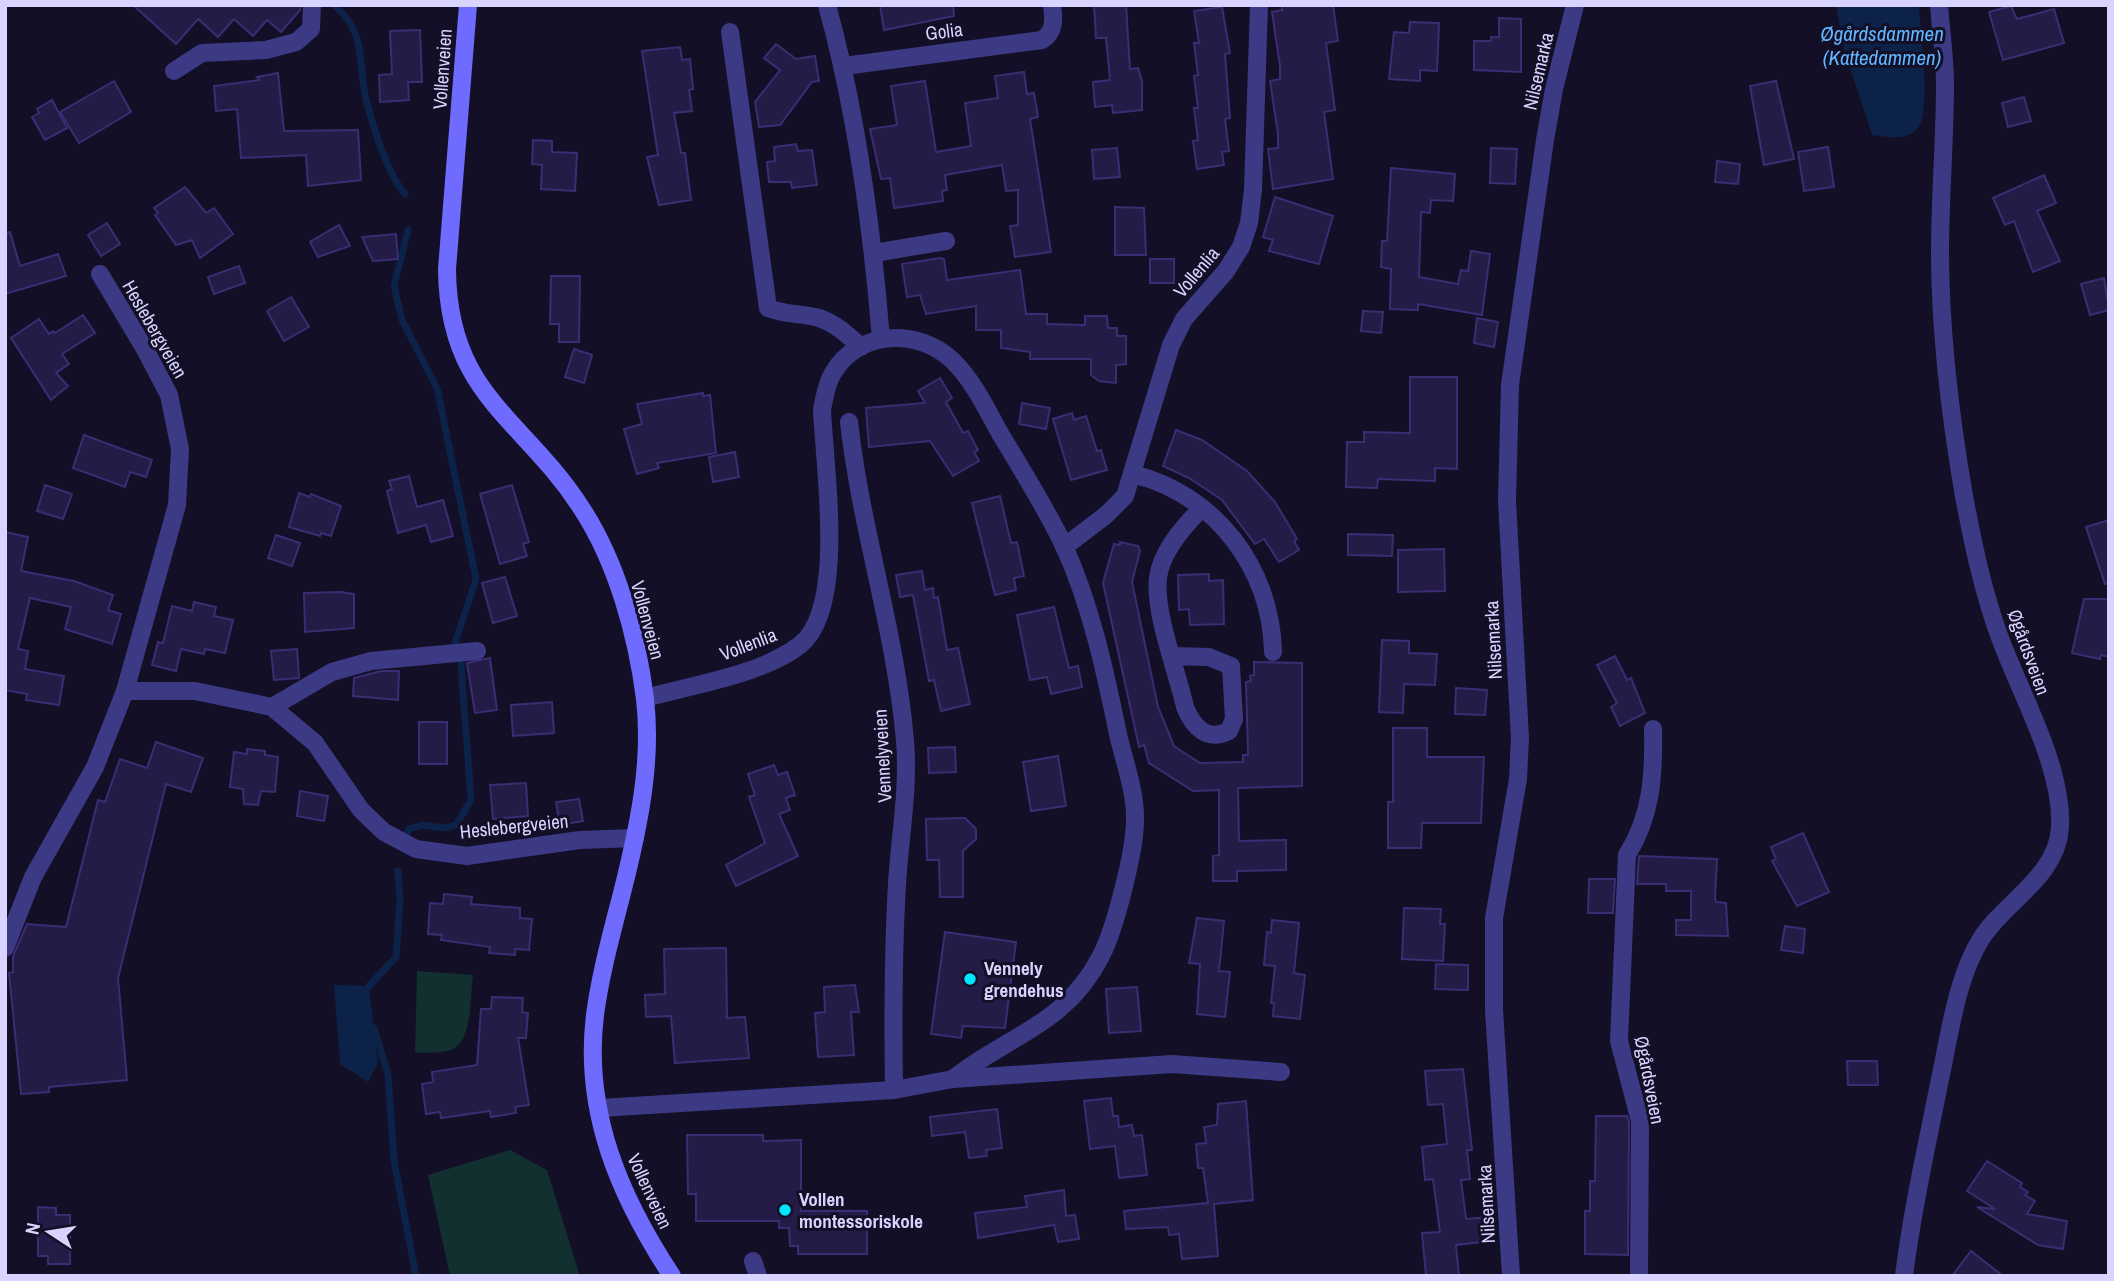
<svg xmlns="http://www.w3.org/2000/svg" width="2114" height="1281" font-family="'Archivo Narrow',sans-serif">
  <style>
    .green { fill: #12302f }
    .water { fill: #0c2248 }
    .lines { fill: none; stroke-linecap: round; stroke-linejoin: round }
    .stream { stroke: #0c2248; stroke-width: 7 }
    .building { fill: #241b47; stroke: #3b2d73; stroke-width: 2 }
    .minor { stroke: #3d3a85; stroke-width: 18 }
    .secondary { stroke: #6f6bff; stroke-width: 18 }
    .poi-dot { fill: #00e5ff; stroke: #130f26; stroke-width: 2.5 }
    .labels { text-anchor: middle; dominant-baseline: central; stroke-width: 6; stroke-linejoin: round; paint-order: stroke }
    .street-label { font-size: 19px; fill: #d9d4ff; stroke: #130f26 }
    .poi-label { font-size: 19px; font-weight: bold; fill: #d9d4ff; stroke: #130f26; text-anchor: start }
    .water-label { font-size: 21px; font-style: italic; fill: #62b6ff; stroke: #130f26 }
  </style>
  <rect width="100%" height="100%" fill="#130f26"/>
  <g class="green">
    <path d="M417 971 473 975C470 994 473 1039 453 1049 443 1054 426 1052 415 1053Z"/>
    <path d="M510 1150 547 1170 580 1276H450L428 1175Z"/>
  </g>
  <g class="water">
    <path d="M1836 5H1919C1920 28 1932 113 1918 128 1905 142 1888 137 1872 135L1844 50Z"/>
    <path d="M334 985 369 986 378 1063 368 1082 340 1064Z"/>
  </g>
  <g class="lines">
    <g class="stream">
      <path d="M334 5C368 35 357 60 366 99 373 127 387 173 405 194"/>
      <path d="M408 230 394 286 402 320 437 388 476 579 455 643"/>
      <path d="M407 833 409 829 423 825 445 828 456 825 471 800 461 664"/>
      <path d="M369 986 396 957 400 903 398 871"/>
      <path d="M374 1028 388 1074 394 1161 416 1276"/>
    </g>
  </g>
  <g class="building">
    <path d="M133 5H301L300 10 281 32 267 20 253 36 234 19 218 37 198 19 176 44Z"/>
    <path d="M880 5H953L954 16 884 30Z"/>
    <path d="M1094 5H1126L1130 69 1138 68 1142 81V110L1113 113 1112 105 1095 107 1093 82 1110 80 1106 38H1096Z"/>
    <path d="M1282 5H1333L1338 41 1326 43 1335 110 1324 112 1333 179 1273 189 1268 149 1278 148V134L1270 81 1280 79V66L1272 12 1282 10Z"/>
    <path d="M2011 6 2017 19 2054 9 2064 43 2003 60 1989 12Z"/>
    <path d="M1222 7 1230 53 1225 54 1230 118 1225 119 1229 151 1222 152 1224 165 1197 169 1193 141 1198 140 1194 108H1198L1194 76 1198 75 1194 43H1199L1194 11Z"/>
    <path d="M1499 18 1521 19V72L1474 70V41H1491V37H1499Z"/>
    <path d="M1410 22 1439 23 1437 71 1420 70V81L1389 79 1394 32 1409 33Z"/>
    <path d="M420 30 422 82H408L409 100 380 102 379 75 392 74 390 31Z"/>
    <path d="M776 44 796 59 815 56 819 81 812 82 780 125 759 127 755 102 780 70 764 58Z"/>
    <path d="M680 47 682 60 690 59 693 89 689 90 692 111 674 113 681 153H685L691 200 659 205 647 157 658 155 642 51Z"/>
    <path d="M1024 72 1027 94 1034 93 1038 117 1030 119 1051 252 1015 257 1010 226 1018 225V190L1006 191 1002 165 945 175 947 190 942 191 943 201 894 208 890 178 881 179 870 129 897 125 891 86 925 81 936 152 971 146 965 103 998 98 995 76Z"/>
    <path d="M278 73 284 131 358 130 361 180 308 186 306 155 241 158 237 109 216 111 214 86 259 80 257 77Z"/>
    <path d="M114 81 131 112 79 143 60 112Z"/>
    <path d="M1776 81 1794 159 1764 165 1750 86Z"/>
    <path d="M2024 97 2031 121 2008 127 2002 103Z"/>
    <path d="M52 100 67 128 45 140 32 117 39 113 37 109Z"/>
    <path d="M533 140 552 141V152L577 153 575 191 541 189 542 165 532 164Z"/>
    <path d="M796 144 798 151 812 150 817 185 792 188 791 182H769L767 162 775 161 774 147Z"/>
    <path d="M1828 147 1834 187 1804 191 1798 152Z"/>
    <path d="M1117 148 1120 177 1094 179 1092 150Z"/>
    <path d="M1491 148 1517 149 1515 184 1490 183Z"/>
    <path d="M1717 161 1740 164 1738 184 1715 182Z"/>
    <path d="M1391 168 1455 174 1453 201 1431 200 1430 213 1421 212 1419 277 1458 284 1461 270 1468 271 1471 251 1490 254 1482 315 1418 304V310L1390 309 1391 269 1381 267 1382 241H1387Z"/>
    <path d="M2044 175 2056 203 2037 211 2060 261 2033 272 2014 221 2005 225 1993 198Z"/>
    <path d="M185 187 206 213 214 208 233 234 200 258 192 240 176 245 155 215 158 213 154 208Z"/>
    <path d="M1275 197 1333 216 1319 264 1269 251 1273 240 1263 237Z"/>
    <path d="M1115 207 1144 208 1146 255H1115Z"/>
    <path d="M107 223 120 244 101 256 88 235Z"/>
    <path d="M339 225 350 246 318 257 310 242Z"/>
    <path d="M10 232 20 266 58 254 66 276 5 294V233Z"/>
    <path d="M396 234 398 259 373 261 362 237Z"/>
    <path d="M940 258 944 259 947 280 1020 270 1026 314H1047V324L1085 325V316H1107L1108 328H1117V336H1126V364L1116 365V383L1099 381 1091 375V359H1030V352L1001 348V330H976V306L926 314 920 295 907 297 902 264Z"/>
    <rect x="1150" y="259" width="24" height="24"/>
    <path d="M239 266 245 283 214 294 208 277Z"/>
    <path d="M551 276H580L579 342H559V324H550Z"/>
    <path d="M2104 278 2109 310 2090 315 2081 284Z"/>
    <path d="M291 297 309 327 284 341 267 311Z"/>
    <path d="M1363 311 1383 312 1381 333 1361 331Z"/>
    <path d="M83 315 95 333 62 354 69 364 56 373 68 386 51 400 11 338 39 319 49 334 53 331 55 333Z"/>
    <path d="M1477 318 1498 322 1494 347 1474 343Z"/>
    <path d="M574 349 592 355 584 383 565 377Z"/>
    <path d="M1410 377H1457V469L1435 468V481L1378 479 1377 488 1346 487 1347 442H1364V432L1410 433Z"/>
    <path d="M940 378 952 398 946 402 963 433 968 431 978 450 974 452 979 461 953 476 930 441 869 447 866 408 925 403 918 391Z"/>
    <path d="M703 393V396L710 395 716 453 657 463 659 468 637 474 624 429 642 424 637 404Z"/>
    <path d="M1022 403 1050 408 1046 429 1019 424Z"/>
    <path d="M1072 413 1074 420 1086 416 1097 451 1101 450 1107 470 1071 480 1053 419Z"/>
    <path d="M1176 430 1202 440 1247 471 1275 502 1297 539 1294 541 1299 550 1279 562 1264 539 1255 544 1222 500 1189 478 1163 466Z"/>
    <path d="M84 435 152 460 146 477 130 472 125 487 73 468Z"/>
    <path d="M735 452 739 477 713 482 709 457Z"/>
    <path d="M409 476 417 507 443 500 453 536 431 542 426 525 398 533 387 491 392 489 389 481Z"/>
    <path d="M45 485 72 494 63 519 37 511Z"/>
    <path d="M512 485 529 542 523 544 527 556 500 564 480 494Z"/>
    <path d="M299 493 310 497 311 494 341 506 331 536 321 533 320 536 289 527Z"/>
    <path d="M1000 496 1011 543 1017 542 1024 576 1014 578 1016 590 995 595 972 503Z"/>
    <path d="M2109 520V583L2105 584 2086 527Z"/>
    <path d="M5 532 28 537 21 571 74 581 113 595 108 610 121 614 112 644 65 629 71 607 30 598 18 649 28 651 25 669 64 676 59 705 26 700 27 694 5 690Z"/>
    <path d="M1348 534 1393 535 1392 556 1348 555Z"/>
    <path d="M276 535 300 543 292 566 268 558Z"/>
    <path d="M1120 542 1138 546 1140 551 1132 582 1158 707 1174 746 1200 763 1243 762V755H1248L1246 682 1251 681 1250 676 1254 675V662L1302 663V786L1238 788 1239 841 1286 840V870L1237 871V881H1213V856L1219 855V790L1193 791 1149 763 1144 745 1139 747 1103 583 1114 544 1120 545Z"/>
    <path d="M1444 549 1445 591 1398 592V550Z"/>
    <path d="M922 571 925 590 933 588 934 598 938 597 947 650 958 648 970 704 941 711 934 680 929 681 913 595 900 597 896 575Z"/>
    <path d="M1209 574V581L1223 580 1224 624 1190 625 1189 609 1179 610 1178 575Z"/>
    <path d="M505 577 517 616 493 623 482 583Z"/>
    <path d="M341 592 354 594V628L305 632 304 593Z"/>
    <path d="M2084 599H2109V657L2101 655 2100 659 2072 653Z"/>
    <path d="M194 602 216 607 214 616 233 620 225 653 205 649 204 654 181 649 176 671 152 665 158 642 163 643 172 606 192 611Z"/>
    <path d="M1054 607 1069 668 1078 666 1082 687 1051 694 1047 677 1030 680 1017 615Z"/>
    <path d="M1382 640 1409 641V653L1437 654 1435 685 1404 684 1403 713 1379 712Z"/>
    <path d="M297 649 299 678 274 680 271 651Z"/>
    <path d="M1615 656 1627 680 1631 678 1645 713 1620 726 1611 707 1617 703 1597 665Z"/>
    <path d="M490 658 497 710 475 713 467 663Z"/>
    <path d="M381 671H399L398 700 353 696 354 678Z"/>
    <path d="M1456 688 1487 690 1485 715 1455 714Z"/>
    <path d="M552 702 554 733 513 736 511 705Z"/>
    <rect x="419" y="722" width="28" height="42"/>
    <path d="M1393 728H1427V757H1484L1481 823H1422L1421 848H1388V802H1393Z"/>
    <path d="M156 742 203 758 191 792 166 784 118 978 127 1080 49 1087V1092L21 1094 9 973 13 972V956L27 924 66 927 98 800 105 802 120 759 147 768Z"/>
    <path d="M955 747 956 772 929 773 928 748Z"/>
    <path d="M247 749 265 751V755L278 757 275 792 261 791 258 805 244 804 243 789 230 787 234 752 247 754Z"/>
    <path d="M1058 756 1066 806 1031 811 1023 762Z"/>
    <path d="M774 765 778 775 787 772 795 795 786 798 790 810 779 814 798 856 736 886 726 865 765 843 749 797 755 795 748 774Z"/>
    <path d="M526 783 528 816 493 819 490 785Z"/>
    <path d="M300 791 328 796 324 821 297 816Z"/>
    <path d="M579 799 583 821 560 825 556 802Z"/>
    <path d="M965 818 976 829V839L963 851V897H940L939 860H927L926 819Z"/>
    <path d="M1803 833 1829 892 1797 906 1772 861 1776 859 1771 847Z"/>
    <path d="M1639 856 1717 859 1715 898 1716 902 1726 903 1728 936 1676 935V920H1691V891H1666V884H1637Z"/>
    <path d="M1589 879H1615L1613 913H1588Z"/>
    <path d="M444 894 472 897 471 904 520 908V918L532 919 529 950 515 949V955L489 953 490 947 441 940 442 935 428 934 430 903 443 904Z"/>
    <path d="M1404 908 1441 909 1440 924H1445L1443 961 1402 959Z"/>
    <path d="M1197 918 1224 921 1219 971 1230 972 1225 1017 1197 1014 1200 964 1189 963Z"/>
    <path d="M1272 920 1299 923 1294 973 1305 975 1300 1019 1273 1016 1274 1003H1271L1275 966 1264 965 1267 932 1271 933Z"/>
    <path d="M1785 926 1805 929 1803 953 1781 950Z"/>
    <path d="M945 932 1016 942 1005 1028 963 1026 961 1038 931 1034Z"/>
    <path d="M726 948 727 1018 745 1017 749 1058 675 1063 671 1016 646 1017 645 995 665 994 664 949Z"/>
    <path d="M1436 964 1468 965V990L1435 989Z"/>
    <path d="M855 985 859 1012H851L854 1055 818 1057 815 1013 825 1012 824 987Z"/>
    <path d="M1137 987 1141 1031 1109 1033 1106 989Z"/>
    <path d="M492 997 523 998 522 1012 528 1013 526 1038H518L529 1105 515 1107 516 1113 491 1117 490 1111 441 1118 440 1112 426 1114 422 1084 433 1082 432 1072 477 1065 481 1009H491Z"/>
    <path d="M1847 1061H1877L1878 1085H1848Z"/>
    <path d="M1463 1069 1472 1150H1467L1470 1179 1461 1180 1466 1219 1489 1217 1491 1241 1456 1245 1459 1276H1426L1422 1233 1440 1232 1433 1179 1425 1180 1422 1147 1447 1144 1443 1104 1428 1105 1425 1071Z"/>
    <path d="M1111 1098 1113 1116H1118L1119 1127 1132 1125 1134 1136 1142 1135 1147 1175 1119 1178 1115 1146 1090 1149 1084 1101Z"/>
    <path d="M1246 1101 1253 1200 1214 1204 1218 1256 1182 1259 1179 1234 1169 1235 1168 1227 1126 1229 1124 1211 1208 1203 1203 1168H1198L1196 1144 1206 1143 1204 1127 1217 1125 1218 1104Z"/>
    <path d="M997 1109 1002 1148 986 1150 987 1156 969 1158 965 1132 932 1136 930 1117Z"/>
    <path d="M1596 1116H1627L1629 1122 1628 1255 1585 1254V1211H1590V1181H1595Z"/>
    <path d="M687 1135H763V1141L801 1140V1211H867V1254H798V1246H790L789 1228H779V1221H696V1194H688Z"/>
    <path d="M1987 1161 2022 1183 2020 1187 2028 1192 2025 1195 2035 1201 2027 1214 2067 1221 2063 1249 2038 1245 1977 1207 1995 1209 1967 1191Z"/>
    <path d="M1064 1190 1066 1216 1075 1215 1079 1239 1058 1242 1054 1225 978 1238 975 1213 1027 1207 1025 1196Z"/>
    <path d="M38 1207 56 1208V1215H70V1264H48V1256H38Z"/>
    <path d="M1971 1251 2003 1276H1952Z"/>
  </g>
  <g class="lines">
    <g class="minor">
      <path d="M827 5C857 114 872 227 881 339"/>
      <path d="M730 32 768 308C785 315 802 313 819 318 835 323 849 336 861 347"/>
      <path d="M844 66 1042 40C1055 32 1054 19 1052 5"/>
      <path d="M174 71 202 53 266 50 296 42 311 29 312 5"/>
      <path d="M874 253 946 241"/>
      <path d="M100 274 146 351 169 395 180 449 177 505 125 691"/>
      <path d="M849 422C861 530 896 633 905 741 909 789 900 835 897 884 893 952 893 1021 894 1090"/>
      <path d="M1133 474C1216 495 1271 568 1273 652"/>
      <path d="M1064 547 1106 515 1125 496 1171 345 1184 319 1226 271 1241 247 1249 223 1253 190 1259 5"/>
      <path d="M1172 656 1209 657 1231 666 1234 719 1229 731C1207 742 1193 727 1185 707 1177 671 1154 613 1158 578 1161 552 1183 527 1201 509"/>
      <path d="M645 698C692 685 761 675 800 645 847 608 824 466 822 409 825 397 826 384 833 373 858 330 918 328 952 360 973 380 987 410 1001 435 1023 472 1046 508 1064 546 1091 605 1105 671 1118 734 1124 761 1135 790 1135 817 1136 848 1115 929 1101 956 1065 1026 1008 1035 953 1079"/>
      <path d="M272 707 332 672 371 661 477 651"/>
      <path d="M5 948 33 877 95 767 125 691H195L272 707 315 743 361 810 384 832 416 849 467 856 580 840 635 838"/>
      <path d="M600 1108 894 1090 953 1079 1172 1064 1281 1072"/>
      <path d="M753 1261 758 1276"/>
      <path d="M1511 1276 1494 1010V918L1518 779 1520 738 1507 501 1510 385 1545 140 1554 89 1575 5"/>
      <path d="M1639 1276 1640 1121 1619 1041 1627 855C1652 815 1654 774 1653 729"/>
      <path d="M1904 1276C1912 1210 1927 1145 1940 1079 1950 1034 1956 979 1981 939 2004 902 2058 876 2060 827 2063 767 2021 695 2000 638 1983 592 1973 544 1964 496 1950 415 1940 334 1940 251 1940 196 1945 140 1945 85 1945 59 1941 32 1939 5"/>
    </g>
    <path class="secondary" d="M468 5 447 269C448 396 523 417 582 509 617 563 637 635 645 699 652 759 640 819 626 877 615 922 601 969 595 1015 583 1112 620 1197 672 1276"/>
  </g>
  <g class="poi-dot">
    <circle cx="970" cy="979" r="7"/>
    <circle cx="785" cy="1210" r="7"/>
  </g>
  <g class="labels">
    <g class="street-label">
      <text transform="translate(944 31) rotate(-7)">Golia</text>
      <text transform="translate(442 69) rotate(-86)">Vollenveien</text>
      <text transform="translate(1538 71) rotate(-77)">Nilsemarka</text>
      <text transform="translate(1196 272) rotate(-50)">Vollenlia</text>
      <text transform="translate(155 329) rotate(60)">Heslebergveien</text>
      <text transform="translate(648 620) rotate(75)">Vollenveien</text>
      <text transform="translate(1493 640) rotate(-93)">Nilsemarka</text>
      <text transform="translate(748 644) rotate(-21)">Vollenlia</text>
      <text transform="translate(2029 652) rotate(70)">Øgårdsveien</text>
      <text transform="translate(882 756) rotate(-93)">Vennelyveien</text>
      <text transform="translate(514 826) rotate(-6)">Heslebergveien</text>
      <text transform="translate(1650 1080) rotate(79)">Øgårdsveien</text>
      <text transform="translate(650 1191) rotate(65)">Vollenveien</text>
      <text transform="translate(1486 1204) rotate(-93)">Nilsemarka</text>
    </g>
    <g class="poi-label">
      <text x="984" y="968">Vennely<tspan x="984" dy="22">grendehus</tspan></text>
      <text x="799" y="1199">Vollen<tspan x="799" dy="22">montessoriskole</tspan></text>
    </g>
    <g class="water-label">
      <text x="1882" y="33">Øgårdsdammen<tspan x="1882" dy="24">(Kattedammen)</tspan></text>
    </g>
  </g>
  <rect width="2114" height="1281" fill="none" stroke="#d9d4ff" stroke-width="14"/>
  <g transform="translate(49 1232) rotate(282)" stroke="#130f26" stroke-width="5" paint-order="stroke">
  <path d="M0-5L12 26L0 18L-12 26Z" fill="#d9d4ff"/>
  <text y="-10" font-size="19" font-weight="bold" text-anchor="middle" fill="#d9d4ff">N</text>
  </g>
</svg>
